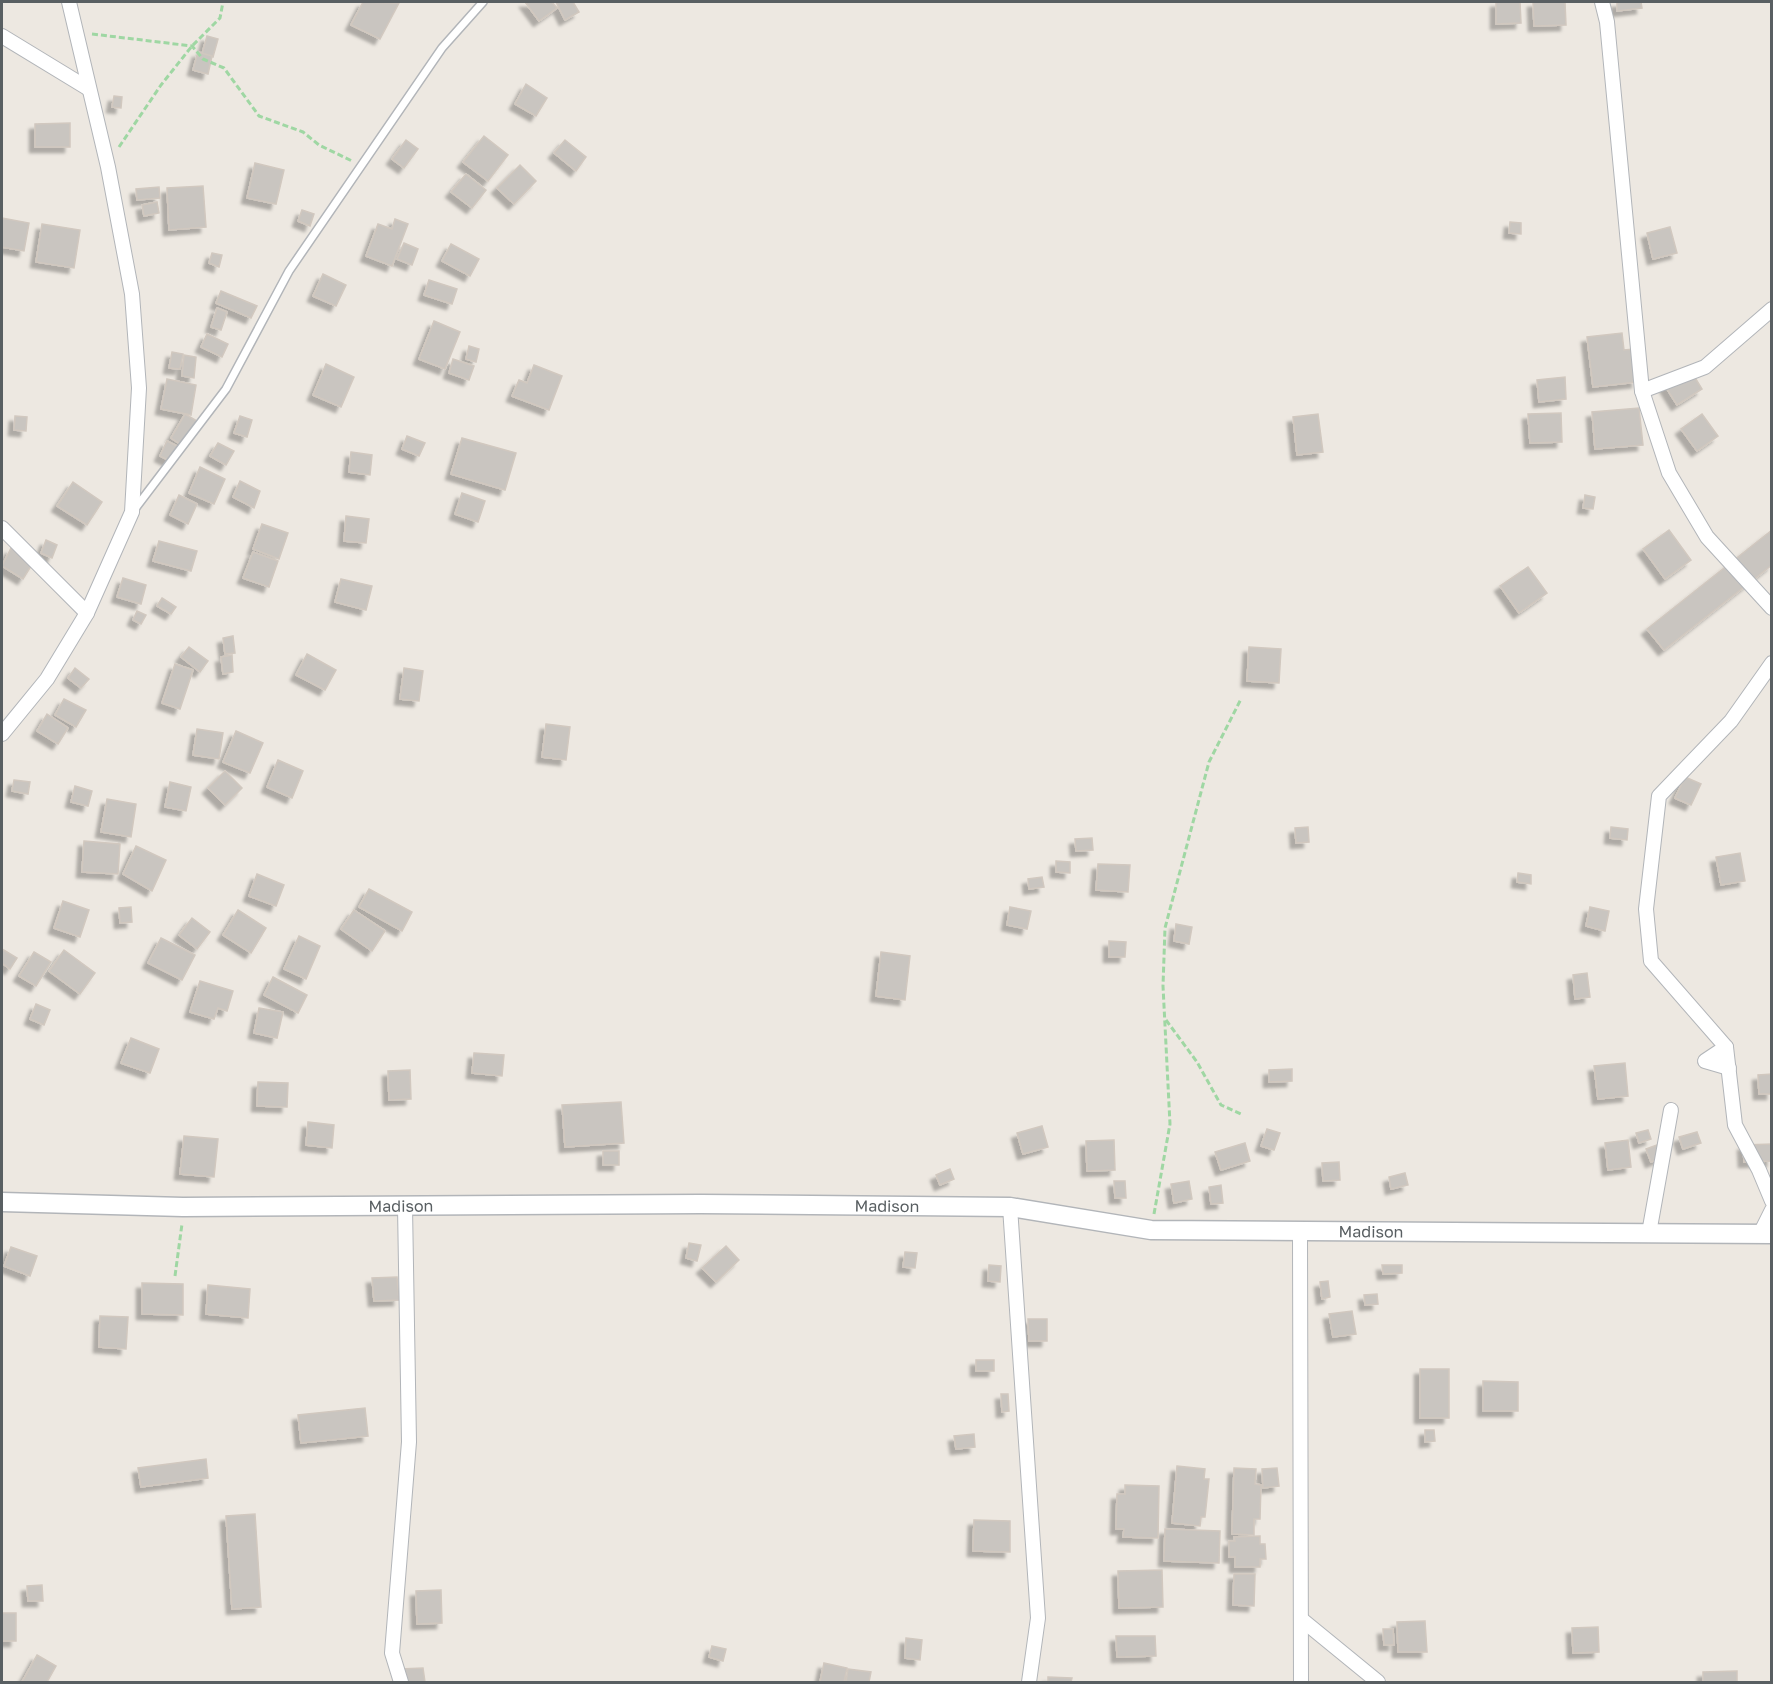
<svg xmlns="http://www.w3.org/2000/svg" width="1773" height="1684" font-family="'Golos Text',sans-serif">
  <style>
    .building { fill: #c9c5c0; stroke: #d1c8bf; stroke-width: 1.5; filter: url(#shadow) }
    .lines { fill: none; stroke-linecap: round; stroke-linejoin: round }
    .service-casing { stroke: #b2b5b9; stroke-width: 10 }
    .minor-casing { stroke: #b2b5b9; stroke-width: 16 }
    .tertiary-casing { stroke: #b2b5b9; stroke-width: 21 }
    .path { stroke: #9fd7a3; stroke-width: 3; stroke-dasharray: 6 3; stroke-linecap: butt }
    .service { stroke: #fff; stroke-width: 7 }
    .minor { stroke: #fff; stroke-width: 14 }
    .tertiary { stroke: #fff; stroke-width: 18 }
    .labels { text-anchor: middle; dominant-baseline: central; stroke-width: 4.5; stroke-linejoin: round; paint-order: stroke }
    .street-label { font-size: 16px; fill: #595f62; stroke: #fff }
  </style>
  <defs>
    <filter id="shadow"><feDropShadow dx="-5.5" dy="5.5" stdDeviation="1.5" flood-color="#0004"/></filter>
  </defs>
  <rect width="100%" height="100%" fill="#ede8e1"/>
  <g class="building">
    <path d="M363 2 399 3 380 39 351 25Z"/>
    <path d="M525 2H552L557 8 539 21Z"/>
    <path d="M556 2H573L579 12 565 20Z"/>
    <path d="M1496 2H1520L1521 23 1496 24Z"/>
    <path d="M1533 2H1565L1566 25 1534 26Z"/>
    <path d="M1617 2H1641L1642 8 1617 11Z"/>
    <path d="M207 36 218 39 213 57 202 54Z"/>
    <path d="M198 52 212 56 208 74 193 70Z"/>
    <path d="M526 84 547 98 536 116 515 104Z"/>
    <path d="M114 96 122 97 121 108 112 107Z"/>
    <path d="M70 123V147H35V124Z"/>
    <path d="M484 136 508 155 488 181 463 162Z"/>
    <path d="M406 140 418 149 404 168 392 159Z"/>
    <path d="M565 140 586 157 576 171 554 153Z"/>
    <path d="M255 163 284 170 276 204 247 198Z"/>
    <path d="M520 165 536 181 514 204 497 188Z"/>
    <path d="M466 174 486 190 472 208 451 192Z"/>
    <path d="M203 186 206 227 169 230 167 188Z"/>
    <path d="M159 187 160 198 137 200 136 189Z"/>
    <path d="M157 202 159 213 144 216 142 205Z"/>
    <path d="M302 210 314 214 310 226 298 221Z"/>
    <path d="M2 218 29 223 24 251 2 247Z"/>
    <path d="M395 219 408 224 392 266 366 256 378 224 392 229Z"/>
    <path d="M1510 222 1521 223V234L1509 233Z"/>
    <path d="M42 224 80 230 74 268 36 262Z"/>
    <path d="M1670 227 1677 253 1653 259 1647 233Z"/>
    <path d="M404 243 418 249 412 265 397 259Z"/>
    <path d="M451 244 479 259 470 276 442 261Z"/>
    <path d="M212 253 222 255 219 267 209 263Z"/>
    <path d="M323 274 346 285 336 306 313 296Z"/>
    <path d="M429 280 457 289 452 304 424 295Z"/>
    <path d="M221 291 257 306 251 318 216 303Z"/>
    <path d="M217 308 227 312 221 330 211 327Z"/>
    <path d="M434 321 460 332 445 369 419 359Z"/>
    <path d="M1622 333 1624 350 1633 349 1637 382 1593 387 1587 337Z"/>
    <path d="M207 334 228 344 222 357 201 347Z"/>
    <path d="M469 346 479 349 476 362 466 359Z"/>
    <path d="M172 352 183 354 180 369 169 368Z"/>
    <path d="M184 355 196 357 194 378 182 376Z"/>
    <path d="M453 359 474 366 469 380 449 373Z"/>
    <path d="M326 364 354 377 341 407 313 395Z"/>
    <path d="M534 365 562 376 549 410 512 396 519 380 527 383Z"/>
    <path d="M1688 366 1702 389 1677 405 1662 381Z"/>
    <path d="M1565 377 1566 399 1539 402 1537 380Z"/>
    <path d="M167 379 196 385 191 415 161 409Z"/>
    <path d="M1639 408 1643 445 1595 449 1592 412Z"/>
    <path d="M1561 413 1562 442 1530 443 1528 414Z"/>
    <path d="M185 414 197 421 183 446 171 438Z"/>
    <path d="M1318 414 1323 452 1297 455 1293 417Z"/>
    <path d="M1702 414 1718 436 1697 451 1681 429Z"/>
    <path d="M15 416 27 417 26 431 14 430Z"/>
    <path d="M240 416 252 420 247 437 234 433Z"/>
    <path d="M407 436 425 443 419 456 402 449Z"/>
    <path d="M462 438 516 453 505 490 451 474Z"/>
    <path d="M167 441 179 447 172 462 160 456Z"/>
    <path d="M218 443 234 451 226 465 210 456Z"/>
    <path d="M351 452 372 455 370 475 349 472Z"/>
    <path d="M200 467 225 479 214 504 189 493Z"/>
    <path d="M240 481 260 491 254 508 233 497Z"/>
    <path d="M73 482 102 502 87 525 57 506Z"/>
    <path d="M462 493 485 501 478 522 455 514Z"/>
    <path d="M179 495 197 504 188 524 170 515Z"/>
    <path d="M1585 495 1595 497 1593 509 1583 508Z"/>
    <path d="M346 516 369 519 366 543 344 541Z"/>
    <path d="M262 524 288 533 279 559 253 549Z"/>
    <path d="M1669 530 1691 560 1665 579 1643 549Z"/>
    <path d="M1772 530V565L1664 650 1647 629Z"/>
    <path d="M46 540 57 545 52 558 41 553Z"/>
    <path d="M159 541 197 551 191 571 153 561Z"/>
    <path d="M11 548 33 563 23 579 2 566Z"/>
    <path d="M253 552 278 561 269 587 243 578Z"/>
    <path d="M1528 567 1547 593 1519 613 1500 586Z"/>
    <path d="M123 578 146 585 141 604 117 597Z"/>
    <path d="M341 579 372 586 366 610 335 602Z"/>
    <path d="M162 598 176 607 171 614 157 606Z"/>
    <path d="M137 611 146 615 141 624 133 620Z"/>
    <path d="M233 636 235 653 225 654 223 638Z"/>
    <path d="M189 647 208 661 200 672 181 657Z"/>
    <path d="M1249 647 1281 649 1279 683 1247 681Z"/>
    <path d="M307 654 336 670 325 690 296 675Z"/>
    <path d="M232 655 233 672 223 674 221 657Z"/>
    <path d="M175 664 193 670 180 709 162 703Z"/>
    <path d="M75 668 89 679 81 688 68 678Z"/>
    <path d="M404 668 423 671 419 701 400 699Z"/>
    <path d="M64 699 86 710 76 727 55 715Z"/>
    <path d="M47 714 68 728 58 744 37 731Z"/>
    <path d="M546 724 570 727 566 760 542 757Z"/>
    <path d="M197 729 223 733 219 759 193 755Z"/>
    <path d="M236 731 263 743 250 773 223 762Z"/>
    <path d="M278 760 303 771 292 798 267 787Z"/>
    <path d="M225 771 242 788 225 805 208 788Z"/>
    <path d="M1685 777 1701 784 1691 805 1675 798Z"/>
    <path d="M14 780 30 782 28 794 12 791Z"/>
    <path d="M170 782 191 787 186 811 165 807Z"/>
    <path d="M75 786 92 791 88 806 71 802Z"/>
    <path d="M107 799 136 804 131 837 101 832Z"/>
    <path d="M1308 827 1309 842 1296 843 1295 828Z"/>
    <path d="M1611 827 1628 829 1627 840 1610 838Z"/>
    <path d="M1092 838 1093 850 1076 851 1075 839Z"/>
    <path d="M84 841 120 844 118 874 82 872Z"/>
    <path d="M136 846 166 860 152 891 123 874Z"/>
    <path d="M1740 853 1745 881 1721 885 1716 857Z"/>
    <path d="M1056 861 1070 862V873L1056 872Z"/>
    <path d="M1098 864 1130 865 1128 892 1096 890Z"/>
    <path d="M1518 873 1531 875V884L1517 882Z"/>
    <path d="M257 874 284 885 276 906 249 896Z"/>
    <path d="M1042 877 1044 887 1029 889 1028 879Z"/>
    <path d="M369 889 412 912 402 931 359 907Z"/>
    <path d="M63 901 89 910 80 937 54 928Z"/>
    <path d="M131 907 132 922 120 923 119 908Z"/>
    <path d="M1010 907 1031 911 1027 929 1007 925Z"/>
    <path d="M1590 907 1609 911 1605 931 1586 926Z"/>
    <path d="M238 910 266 928 251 953 223 935Z"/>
    <path d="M354 910 385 931 372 951 341 929Z"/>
    <path d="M192 918 210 932 197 949 179 935Z"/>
    <path d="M1176 924 1192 927 1189 944 1174 941Z"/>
    <path d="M299 936 320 946 306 979 284 969Z"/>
    <path d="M161 938 195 955 182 980 148 963Z"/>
    <path d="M1109 941 1126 942 1125 957H1109Z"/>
    <path d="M2 949 17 958 10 969 2 963Z"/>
    <path d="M64 950 95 973 80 994 49 971Z"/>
    <path d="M34 952 51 962 36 986 19 976Z"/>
    <path d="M881 952 910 956 905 1000 876 996Z"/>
    <path d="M1587 973 1590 997 1575 999 1573 975Z"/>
    <path d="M273 977 307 995 298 1013 264 995Z"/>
    <path d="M200 981 233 991 227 1011 218 1008 214 1019 190 1012Z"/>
    <path d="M36 1004 50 1010 44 1025 30 1019Z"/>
    <path d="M259 1008 283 1012 277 1038 254 1033Z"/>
    <path d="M131 1038 159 1049 150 1073 121 1063Z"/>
    <path d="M474 1053 504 1055 502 1076 472 1073Z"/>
    <path d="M1625 1063 1628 1096 1598 1099 1594 1066Z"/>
    <path d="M1292 1069V1081L1269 1082V1070Z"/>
    <path d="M410 1070 411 1099 389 1100 388 1071Z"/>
    <path d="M1772 1074V1094H1759L1758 1075Z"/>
    <path d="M258 1082 288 1083 287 1107 257 1106Z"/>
    <path d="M621 1102 624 1143 565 1147 562 1105Z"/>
    <path d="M308 1122 334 1125 332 1148 306 1145Z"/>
    <path d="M1042 1126 1048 1147 1023 1154 1017 1133Z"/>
    <path d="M1267 1129 1280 1133 1274 1150 1261 1146Z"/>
    <path d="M1648 1130 1651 1139 1639 1143 1636 1133Z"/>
    <path d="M1697 1132 1701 1143 1683 1149 1679 1137Z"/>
    <path d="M184 1136 218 1139 214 1177 180 1174Z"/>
    <path d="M1114 1140 1115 1170 1087 1171 1086 1141Z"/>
    <path d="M1628 1140 1631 1167 1608 1170 1605 1143Z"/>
    <path d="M1245 1143 1250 1161 1221 1170 1215 1152Z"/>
    <path d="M1772 1144V1161L1744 1162 1743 1145Z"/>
    <path d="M1657 1145 1661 1158 1651 1162 1646 1149Z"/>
    <rect x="603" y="1151" width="16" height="14"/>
    <path d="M1339 1162 1340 1180 1323 1181 1322 1163Z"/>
    <path d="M950 1169 954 1179 940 1185 936 1175Z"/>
    <path d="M1405 1173 1408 1185 1391 1189 1389 1177Z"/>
    <path d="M1114 1181H1125L1126 1198H1115Z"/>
    <path d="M1189 1181 1192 1199 1174 1203 1171 1184Z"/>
    <path d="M1221 1185 1223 1203 1211 1204 1209 1187Z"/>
    <path d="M689 1243 701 1245 697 1261 686 1258Z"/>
    <path d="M726 1246 739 1260 716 1282 702 1268Z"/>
    <path d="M11 1247 37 1256 30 1276 4 1266Z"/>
    <path d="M905 1252 917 1253 915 1268 903 1267Z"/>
    <path d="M989 1265 1001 1266 1000 1282 988 1281Z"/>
    <path d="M1382 1265H1402V1273L1383 1274Z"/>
    <path d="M397 1277 399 1300 374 1301 372 1278Z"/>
    <path d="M1328 1281 1330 1297 1322 1299 1320 1282Z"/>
    <path d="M142 1283 183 1284V1315L142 1314Z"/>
    <path d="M208 1285 250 1289 248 1318 206 1314Z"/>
    <path d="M1377 1294 1378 1304 1365 1305 1364 1295Z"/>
    <path d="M1352 1311 1356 1334 1333 1337 1329 1314Z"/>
    <path d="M100 1316 128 1317 126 1349 99 1347Z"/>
    <path d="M1028 1319H1047V1341H1029Z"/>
    <rect x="976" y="1360" width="18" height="11"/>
    <rect x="1420" y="1369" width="29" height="49"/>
    <path d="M1483 1381 1518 1382V1411H1483Z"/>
    <path d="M1001 1394H1008L1009 1411 1002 1412Z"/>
    <path d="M365 1408 368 1436 301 1443 298 1415Z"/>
    <path d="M1425 1430H1434L1435 1441 1425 1442Z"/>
    <path d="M974 1434 975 1447 956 1449 954 1436Z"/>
    <path d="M206 1459 208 1478 141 1487 138 1468Z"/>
    <path d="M1177 1466 1205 1469 1204 1479H1209L1205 1517H1201L1200 1526 1172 1523Z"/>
    <path d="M1234 1468 1256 1469 1255 1484 1261 1485 1260 1519H1254V1535L1232 1534Z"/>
    <path d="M1277 1468 1279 1486 1263 1488 1262 1469Z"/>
    <path d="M1125 1485 1159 1486 1158 1538 1123 1537 1124 1529H1116L1117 1494H1125Z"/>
    <path d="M255 1514 261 1607 232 1609 226 1516Z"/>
    <path d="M974 1520 1010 1521V1552L973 1551Z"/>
    <path d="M1165 1529 1220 1531 1219 1563 1164 1561Z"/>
    <path d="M1260 1536V1544H1265L1266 1559H1260V1567H1235V1557H1229V1541H1235L1234 1537Z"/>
    <path d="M1162 1570 1163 1607 1119 1608 1118 1571Z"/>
    <path d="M1234 1574H1255L1254 1606 1233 1605Z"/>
    <path d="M42 1585 43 1601H28L27 1586Z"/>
    <path d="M441 1590 442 1623 417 1624 416 1591Z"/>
    <rect x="2" y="1613" width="14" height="28"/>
    <path d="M1425 1621 1427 1652H1398L1397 1622Z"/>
    <path d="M1598 1627 1599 1652 1573 1653 1572 1628Z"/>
    <path d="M1383 1629H1393L1394 1645H1384Z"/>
    <path d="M1116 1636H1155L1156 1656 1117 1657Z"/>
    <path d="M906 1638 922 1640 920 1660 905 1658Z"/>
    <path d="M712 1646 726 1649 723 1661 709 1657Z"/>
    <path d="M37 1655 56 1666 47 1682H22Z"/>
    <path d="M824 1663 847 1668 844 1682H820Z"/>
    <path d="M423 1668 425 1682H402L400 1669Z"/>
    <path d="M848 1669 871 1672 869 1682H846Z"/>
    <path d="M1737 1671V1682H1703V1672Z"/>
    <path d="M1048 1677 1072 1678 1071 1682H1048Z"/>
  </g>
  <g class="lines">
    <defs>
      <path id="service" d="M134 510 226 389 289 271 361 166 442 48 483 2"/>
      <g id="minor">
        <path d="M1602 2 1607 22 1642 391 1705 367 1772 309"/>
        <path d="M2 36 89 89"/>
        <path d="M1642 391 1669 473 1707 537 1772 608"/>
        <path d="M2 528 87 613"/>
        <path d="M1772 663 1731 721 1659 796 1646 909 1651 961 1726 1047 1735 1125 1759 1170 1772 1201"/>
        <path d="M2 734 47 679 87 613 132 512 139 388 132 294 108 167 69 2"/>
        <path d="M1726 1047 1705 1061 1729 1068"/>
        <path d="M1010 1207 1038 1618 1029 1682"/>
        <path d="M1300 1231 1301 1682"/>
        <path d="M1649 1233 1671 1110"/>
        <path d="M1760 1234 1772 1210"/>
        <path d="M1301 1619 1378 1682"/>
        <path d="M401 1682 392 1653 409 1442 405 1207"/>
      </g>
      <g id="tertiary">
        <path id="s1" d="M2 1202 183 1207 701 1204 1010 1207 1151 1230 1772 1234"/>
      </g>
    </defs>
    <use href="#service" class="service-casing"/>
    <use href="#minor" class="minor-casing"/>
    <use href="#tertiary" class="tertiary-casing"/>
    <g class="path">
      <path d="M92 34 192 46 203 59 224 68 259 116 303 132 319 145 352 161"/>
      <path d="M119 147 161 85 192 46 220 18 223 2"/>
      <path d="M1166 1020 1197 1062 1221 1105 1241 1114"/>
      <path d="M1154 1214 1170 1124 1163 986 1165 928 1209 762 1241 699"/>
      <path d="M175 1276 182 1224"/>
    </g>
    <use href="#service" class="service"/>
    <use href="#minor" class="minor"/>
    <use href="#tertiary" class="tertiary"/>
  </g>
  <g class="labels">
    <g class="street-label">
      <text stroke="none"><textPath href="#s1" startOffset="885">Madison</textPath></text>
      <text stroke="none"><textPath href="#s1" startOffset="399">Madison</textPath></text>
      <text stroke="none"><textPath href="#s1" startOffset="1371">Madison</textPath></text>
    </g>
  </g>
  <rect width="1773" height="1684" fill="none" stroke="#595f62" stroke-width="6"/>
</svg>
